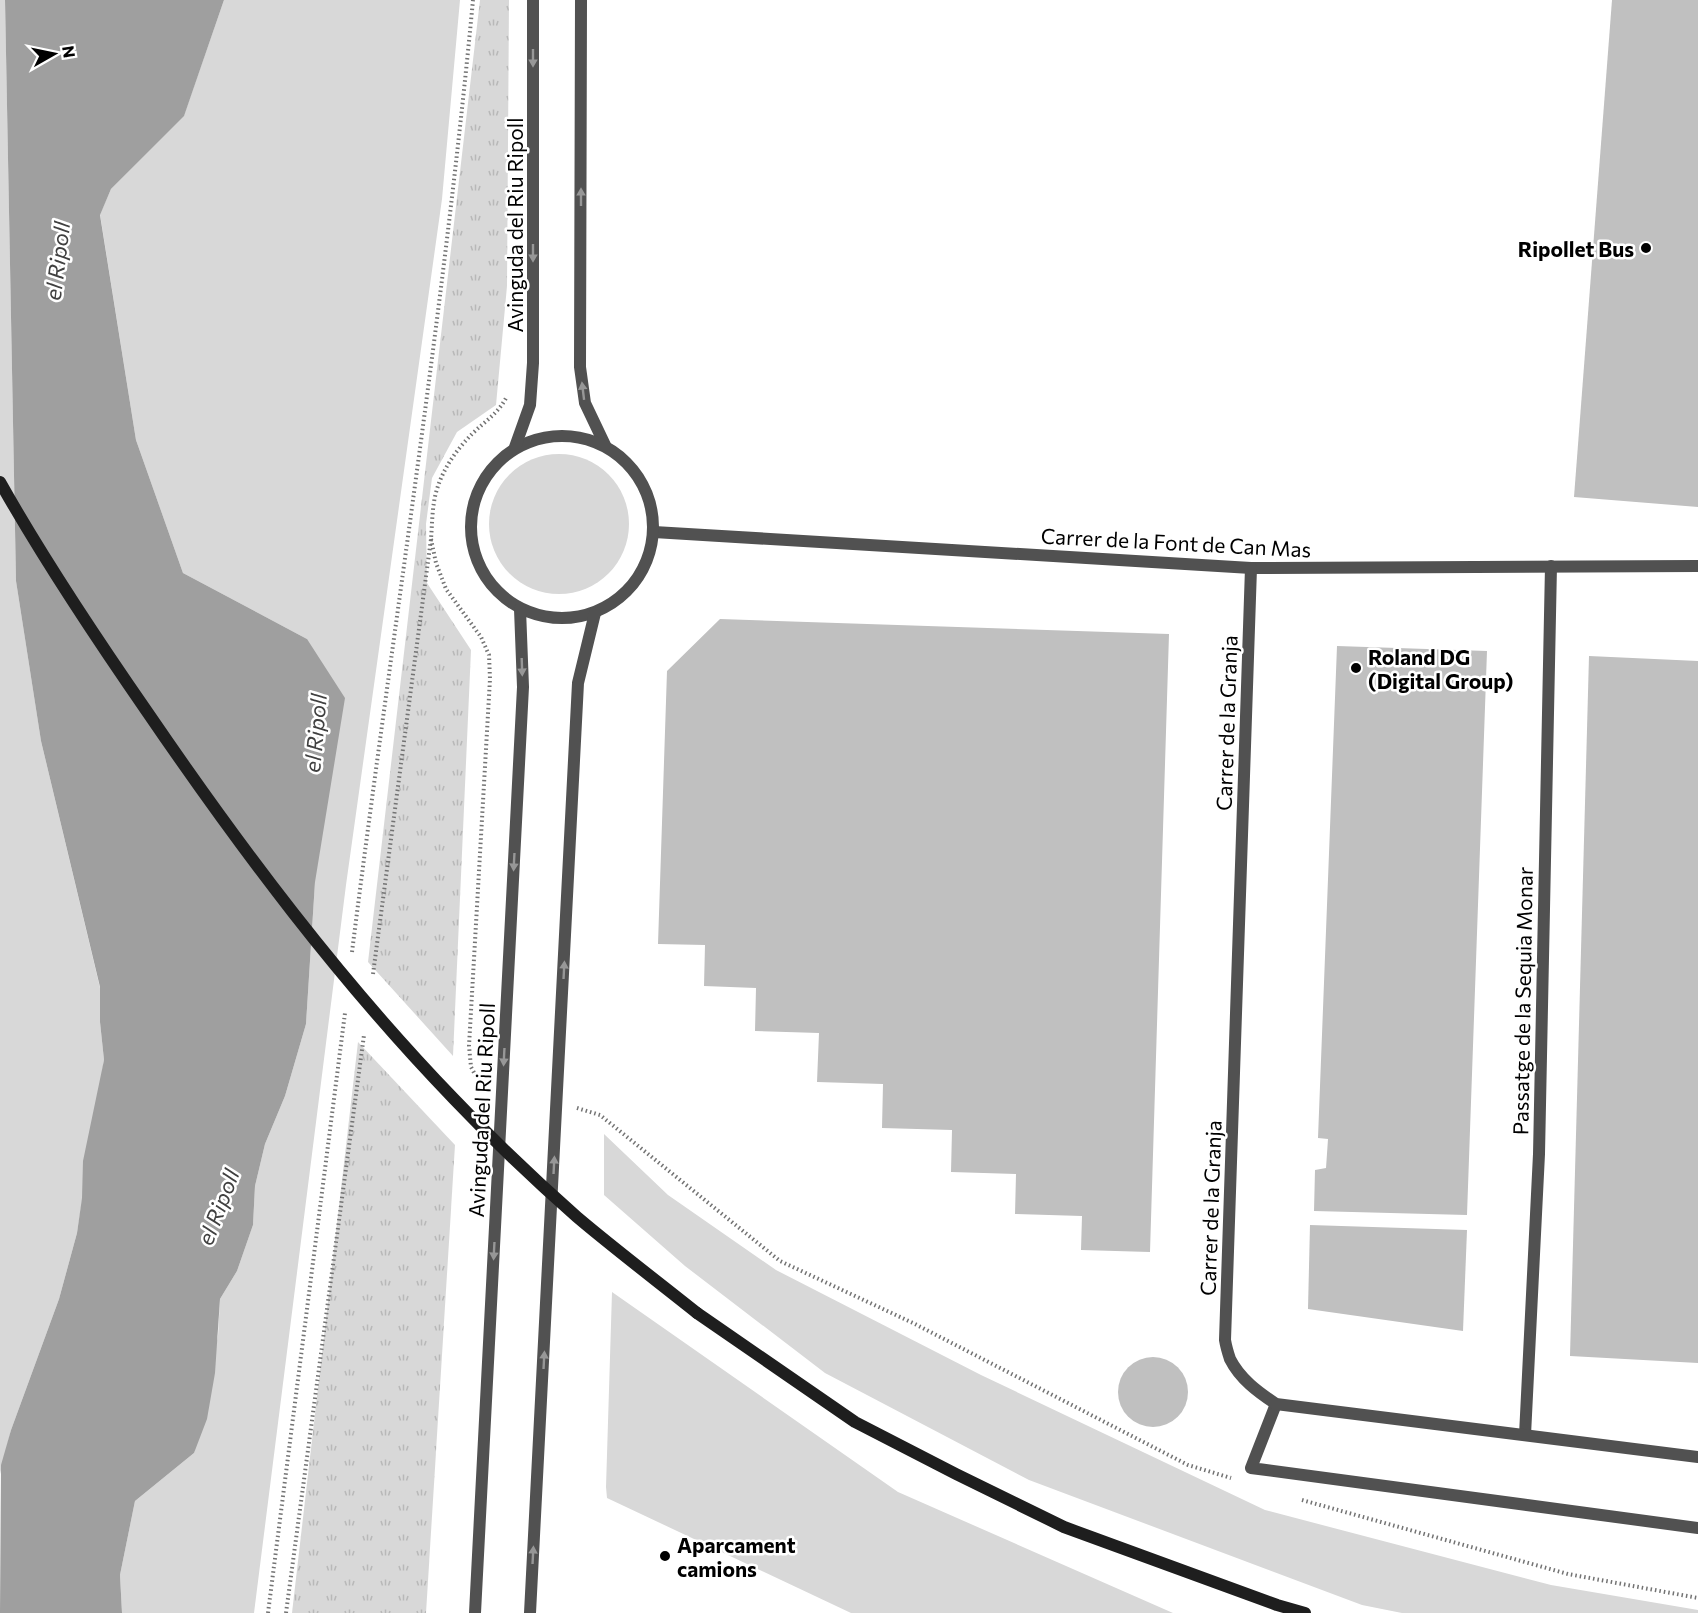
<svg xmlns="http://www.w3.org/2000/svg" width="1698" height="1613" font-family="Commissioner,sans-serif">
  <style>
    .green { fill: #d8d8d8 }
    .park { fill: url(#park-tufts) }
    .water { fill: #9f9f9f }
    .building { fill: #c0c0c0 }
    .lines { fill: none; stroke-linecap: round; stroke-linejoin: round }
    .path { stroke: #737373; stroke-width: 4; stroke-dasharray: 1.5 3; stroke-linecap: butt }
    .service { stroke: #515151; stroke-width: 12 }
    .minor { stroke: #515151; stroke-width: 12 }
    .tertiary { stroke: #515151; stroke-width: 12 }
    .secondary { stroke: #1e1e1e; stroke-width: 12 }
    .secondary-bridge { stroke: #1e1e1e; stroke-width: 12 }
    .oneway { fill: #979797 }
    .poi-dot { fill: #000; stroke: #fff; stroke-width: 2 }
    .labels { text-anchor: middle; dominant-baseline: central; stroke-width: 5; stroke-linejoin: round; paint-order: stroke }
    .street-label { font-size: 21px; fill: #000; stroke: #fff }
    .poi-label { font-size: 21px; font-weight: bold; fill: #000; stroke: #fff; text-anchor: start }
    .water-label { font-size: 22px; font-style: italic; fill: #404040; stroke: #fff }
  </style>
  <defs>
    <pattern id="park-tufts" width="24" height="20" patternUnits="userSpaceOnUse" patternTransform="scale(1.5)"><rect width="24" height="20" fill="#d8d8d8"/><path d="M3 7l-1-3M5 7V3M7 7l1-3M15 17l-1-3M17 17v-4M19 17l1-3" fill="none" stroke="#b8b8b8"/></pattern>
  </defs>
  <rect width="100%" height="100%" fill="#fff"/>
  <g class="green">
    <path d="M0 0H5L16 581 41 741 100 988V1022L104 1060 77 1233 59 1299 11 1430 0 1474Z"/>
    <path d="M224 0H460L442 199 346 885 254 1613H122L120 1575 135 1501 194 1453 218 1336 220 1299 237 1271 253 1225 255 1186 265 1144 285 1096 306 1024 315 882 307 639 183 573 136 440 100 214 111 189 184 115Z"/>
    <circle cx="559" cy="524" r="70"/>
    <path d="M604 1134 668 1195 776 1270 981 1375 1265 1510 1551 1585 1698 1610V1613H1402L1362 1605 1029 1480 825 1373 685 1266 604 1195Z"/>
    <path d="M612 1292 898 1492 1173 1613H851L607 1498 606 1487Z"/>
  </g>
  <g class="park">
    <path d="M480 0H509L507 286 496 405 457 432 432 478 426 524 427 583 471 650 453 1056 368 962Z"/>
    <path d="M358 1042 455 1145 426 1613H292Z"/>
  </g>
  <path class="water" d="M5 0H224L184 116 111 189 100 215 136 440 183 573 307 639 345 698 315 882 306 1024 285 1096 265 1144 255 1186 253 1225 237 1271 220 1299 215 1373 207 1419 194 1453 135 1501 120 1575 122 1613H0L1 1465 11 1430 59 1299 77 1233 82 1198 83 1161 104 1060 100 1022V987L41 741 16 581Z"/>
  <g class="building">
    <path d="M1612 0H1698V507L1574 497Z"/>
    <path d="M720 619 1169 634 1150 1252 1081 1250 1082 1216 1015 1214 1016 1174 951 1172 952 1130 882 1128 883 1084 817 1082 819 1033 755 1031 756 988 704 986 705 945 658 944 667 671Z"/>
    <path d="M1337 646 1487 651 1467 1215 1314 1211 1315 1170 1326 1168 1328 1139 1318 1138Z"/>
    <path d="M1589 656 1698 661V1363L1570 1356Z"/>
    <path d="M1310 1225 1467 1230 1463 1331 1308 1309Z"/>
    <circle cx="1153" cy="1392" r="35"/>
  </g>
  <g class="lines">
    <g class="path">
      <path d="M431 539 436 563 446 589 481 637 489 655 490 679 469 1046 471 1067 480 1084"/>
      <path d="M352 952C392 634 443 318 473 0"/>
      <path d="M373 974 431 539C432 527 432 514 434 502 438 476 454 452 472 434 485 421 499 413 507 396"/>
      <path d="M577 1108 600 1115 780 1261 913 1323 1188 1465 1231 1478"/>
      <path d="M1302 1500 1568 1574 1698 1598"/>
      <path d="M268 1613 345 1013"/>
      <path d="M286 1613 364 1035"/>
    </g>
    <g class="service">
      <path d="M1276 1404 1251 1468 1698 1528"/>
      <path d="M1525 1435 1539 1154 1551 566"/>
    </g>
    <g class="minor">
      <path d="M654 532 1251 568 1698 566"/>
      <path d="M1251 568 1225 1340C1226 1346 1228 1353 1230 1359 1240 1379 1258 1392 1276 1404L1698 1457"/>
    </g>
    <g class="tertiary">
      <path d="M581 0 580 367 585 403 605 445"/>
      <circle cx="562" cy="527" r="91"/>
      <path d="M515 447 530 405 533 363V0"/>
      <path d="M475 1613 523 687 520 609"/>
      <path d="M530 1613 578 683 595 613"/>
    </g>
    <path class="secondary" d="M697 1313 855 1422 956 1474 1064 1527 1277 1605 1305 1613"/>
    <path class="secondary-bridge" d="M0 482C45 562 96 638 148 713 241 849 340 981 454 1099 493 1140 535 1180 577 1217 616 1250 657 1281 697 1313"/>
  </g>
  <defs><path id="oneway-solid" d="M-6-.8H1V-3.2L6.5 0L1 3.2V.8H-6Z" transform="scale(1.5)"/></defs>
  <g class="oneway">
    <use href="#oneway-solid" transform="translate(533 58) rotate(90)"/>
    <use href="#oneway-solid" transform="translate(581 197) rotate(-90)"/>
    <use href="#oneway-solid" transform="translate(533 253) rotate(90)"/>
    <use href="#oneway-solid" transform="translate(583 391) rotate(-97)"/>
    <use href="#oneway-solid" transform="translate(522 667) rotate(88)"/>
    <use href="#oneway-solid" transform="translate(514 862) rotate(93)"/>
    <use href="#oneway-solid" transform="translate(564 970) rotate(-87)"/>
    <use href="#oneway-solid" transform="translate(504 1057) rotate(93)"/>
    <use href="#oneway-solid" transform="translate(554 1165) rotate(-87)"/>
    <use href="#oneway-solid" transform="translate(494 1251) rotate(93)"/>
    <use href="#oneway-solid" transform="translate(544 1360) rotate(-87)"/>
    <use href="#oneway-solid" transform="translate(533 1555) rotate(-87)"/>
  </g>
  <g class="poi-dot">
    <circle cx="1646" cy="248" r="6"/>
    <circle cx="1356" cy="668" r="6"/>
    <circle cx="665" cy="1556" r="6"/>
  </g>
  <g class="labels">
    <g class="street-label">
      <text transform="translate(514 225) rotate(-90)">Avinguda del Riu Ripoll</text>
      <text transform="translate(1176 542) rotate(3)">Carrer de la Font de Can Mas</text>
      <text transform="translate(1226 723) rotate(-88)">Carrer de la Granja</text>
      <text transform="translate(1522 1001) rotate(-89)">Passatge de la Sequia Monar</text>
      <text transform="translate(481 1110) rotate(-87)">Avinguda del Riu Ripoll</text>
      <text transform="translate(1210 1208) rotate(-88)">Carrer de la Granja</text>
    </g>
    <g class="poi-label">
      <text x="1634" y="248" text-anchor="end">Ripollet Bus</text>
      <text x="1368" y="656">Roland DG<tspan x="1368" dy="24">(Digital Group)</tspan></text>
      <text x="677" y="1544">Aparcament<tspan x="677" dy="24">camions</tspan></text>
    </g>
    <g class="water-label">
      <text transform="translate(57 261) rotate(-83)">el Ripoll</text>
      <text transform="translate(315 733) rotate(-85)">el Ripoll</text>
      <text transform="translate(218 1207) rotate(-69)">el Ripoll</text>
    </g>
  </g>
  <g transform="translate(54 54) rotate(81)" stroke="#ffffff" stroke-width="4.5" paint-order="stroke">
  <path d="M0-4.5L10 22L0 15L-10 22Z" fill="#000000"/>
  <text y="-9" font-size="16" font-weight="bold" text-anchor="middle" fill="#000000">N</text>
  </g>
</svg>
